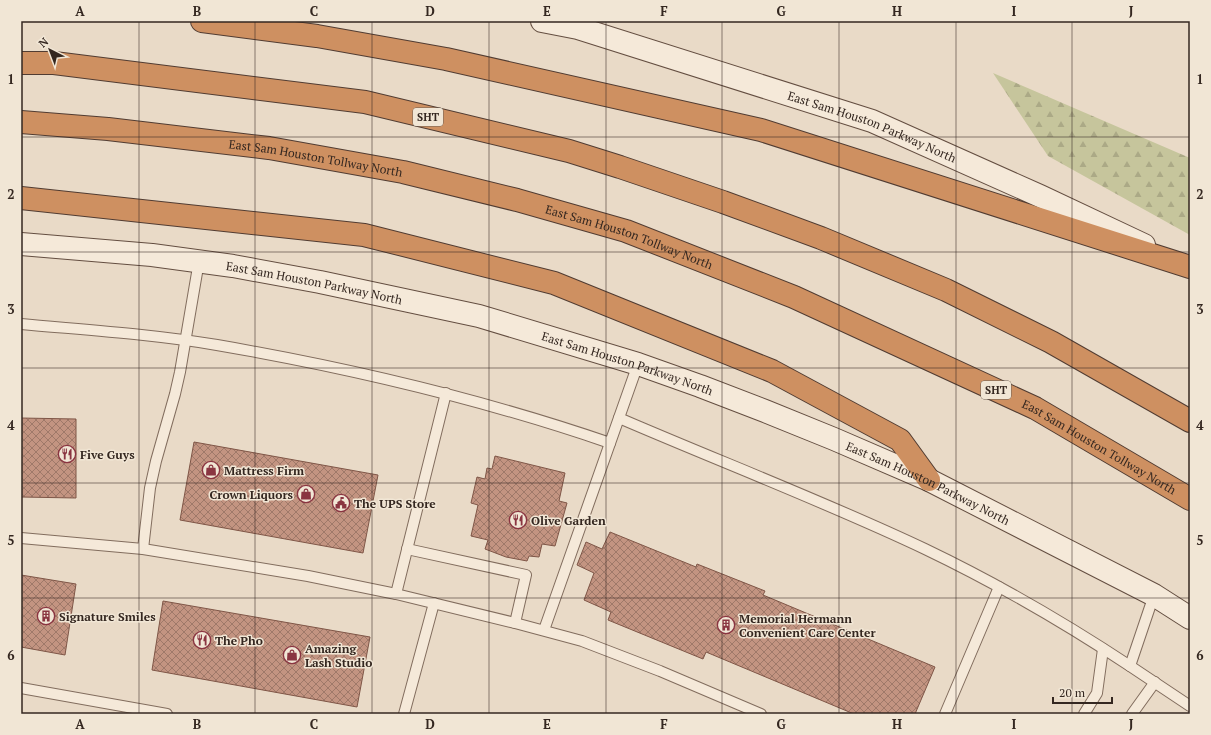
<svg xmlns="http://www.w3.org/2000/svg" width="1211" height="735" font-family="'PT Serif',serif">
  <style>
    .forest { fill: url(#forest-firs) }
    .building { fill: url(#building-cross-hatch); stroke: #7f5647 }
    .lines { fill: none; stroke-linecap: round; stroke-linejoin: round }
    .lane-casing { stroke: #826d5e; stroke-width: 12 }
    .secondary-casing { stroke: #644e41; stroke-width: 24 }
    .highway-casing { stroke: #513c32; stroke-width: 24 }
    .lane { stroke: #f5e9d9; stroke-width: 10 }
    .secondary { stroke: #f5e9d9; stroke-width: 22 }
    .highway { stroke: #ce9061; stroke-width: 22 }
    .grid { fill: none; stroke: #342720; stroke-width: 1; stroke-opacity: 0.55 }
    .labels { text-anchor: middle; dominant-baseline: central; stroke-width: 3; stroke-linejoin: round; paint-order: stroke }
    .shield { fill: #f1e6d5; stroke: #6d6056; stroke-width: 1 }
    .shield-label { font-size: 11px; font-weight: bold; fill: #342720 }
    .street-label { font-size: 12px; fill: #342720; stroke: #f1e6d5 }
    .poi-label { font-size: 12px; font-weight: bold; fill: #342720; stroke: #f1e6d5; text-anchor: start }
    .neatline { fill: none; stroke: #342720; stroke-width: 1.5 }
    .grid-label { font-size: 13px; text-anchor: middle; font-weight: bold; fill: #342720 }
  </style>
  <defs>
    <pattern id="forest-firs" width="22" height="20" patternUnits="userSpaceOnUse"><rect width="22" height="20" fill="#c6c59c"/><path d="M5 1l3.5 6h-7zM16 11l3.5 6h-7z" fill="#aba986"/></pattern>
    <pattern id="building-cross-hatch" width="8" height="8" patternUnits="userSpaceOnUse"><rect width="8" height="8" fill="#c39481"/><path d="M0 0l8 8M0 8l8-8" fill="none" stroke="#9f7969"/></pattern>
  </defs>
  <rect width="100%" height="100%" fill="#e9dac7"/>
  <path class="forest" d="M993 73 1190 158V235L1048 156Z"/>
  <g class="building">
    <path d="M21 418 76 419V498L21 497Z"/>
    <path d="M194 442 378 475 363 553 180 520Z"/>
    <path d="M495 456 565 473 559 501 567 503 555 546 542 544 539 557 529 556 527 561 506 557 485 549 488 540 471 536 478 505 471 503 477 477 485 479 487 468 492 469Z"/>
    <path d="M610 532 696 567 697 564 765 591 763 595 935 667 915 714H854L706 652 703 659 608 620 611 612 584 600 594 573 577 565 586 542 602 549Z"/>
    <path d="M21 575 76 584 65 655 21 647Z"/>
    <path d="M163 601 370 637 357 707 152 670Z"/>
  </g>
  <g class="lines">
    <defs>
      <g id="lane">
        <path d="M21 324C86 330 152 334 217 345 350 368 482 399 610 443"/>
        <path d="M619 418C721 462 826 502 925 549 996 583 1065 623 1130 666"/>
        <path d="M21 538 143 549 308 576 396 594 515 623 582 641 660 671 761 714"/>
        <path d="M143 549 150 488 156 461 175 394 180 372 199 261"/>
        <path d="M407 549 526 575 515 623"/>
        <path d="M396 594 446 393"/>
        <path d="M1154 595 1130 666 1190 706"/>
        <path d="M544 630 638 364"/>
        <path d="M21 688 167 714"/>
        <path d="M404 714 434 603"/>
        <path d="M945 714 999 587"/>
        <path d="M1084 714 1097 693 1103 649"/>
        <path d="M1132 714 1155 682"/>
      </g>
      <g id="secondary">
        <path id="s1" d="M542 21 578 28 872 121 1040 196 1144 245"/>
        <path id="s2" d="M21 244 152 255 233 266 320 282 479 316 638 364 700 386 765 411 834 439 929 480 1154 595 1190 618"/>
      </g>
      <g id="highway">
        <path d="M202 21 317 36 446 59 761 130 1190 267"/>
        <path d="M21 63H54L365 102 569 151 620 167 723 202 821 238 946 290 1051 342 1190 421"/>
        <path id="s3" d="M21 122 108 129 269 148 403 172 517 200 626 231 794 297 1035 408 1190 499"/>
        <path d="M21 198 364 235 554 283 772 371 900 440 929 480"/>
      </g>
    </defs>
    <use href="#lane" class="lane-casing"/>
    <use href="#secondary" class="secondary-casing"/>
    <use href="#highway" class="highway-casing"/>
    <use href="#lane" class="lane"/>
    <use href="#secondary" class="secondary"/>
    <use href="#highway" class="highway"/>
  </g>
  <path class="grid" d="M139 21V714M255 21V714M372 21V714M489 21V714M606 21V714M722 21V714M839 21V714M956 21V714M1072 21V714M21 137H1190M21 252H1190M21 368H1190M21 483H1190M21 598H1190"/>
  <defs>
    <symbol id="restaurant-ring" viewBox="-11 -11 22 22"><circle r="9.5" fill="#f1e6d5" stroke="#8a3541" stroke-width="1.5"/><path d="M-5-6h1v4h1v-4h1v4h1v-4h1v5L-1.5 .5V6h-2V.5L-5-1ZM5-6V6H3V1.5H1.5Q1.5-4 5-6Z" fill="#8a3541"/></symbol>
    <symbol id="shop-ring" viewBox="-11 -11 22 22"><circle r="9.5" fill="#f1e6d5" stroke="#8a3541" stroke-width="1.5"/><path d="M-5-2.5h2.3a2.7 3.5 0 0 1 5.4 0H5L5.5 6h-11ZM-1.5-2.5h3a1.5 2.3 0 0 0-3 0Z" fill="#8a3541"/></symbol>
    <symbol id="civic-ring" viewBox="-11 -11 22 22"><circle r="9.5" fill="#f1e6d5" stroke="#8a3541" stroke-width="1.5"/><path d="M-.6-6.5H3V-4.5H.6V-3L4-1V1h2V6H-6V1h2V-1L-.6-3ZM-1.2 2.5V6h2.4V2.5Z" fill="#8a3541"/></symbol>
    <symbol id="building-ring" viewBox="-11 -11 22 22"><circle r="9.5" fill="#f1e6d5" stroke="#8a3541" stroke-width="1.5"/><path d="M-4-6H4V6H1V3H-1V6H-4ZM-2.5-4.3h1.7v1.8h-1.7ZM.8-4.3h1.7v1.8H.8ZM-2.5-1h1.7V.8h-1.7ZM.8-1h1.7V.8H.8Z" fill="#8a3541"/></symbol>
  </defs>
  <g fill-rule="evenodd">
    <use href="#restaurant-ring" x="57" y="444" width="20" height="20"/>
    <use href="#shop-ring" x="201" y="460" width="20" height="20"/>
    <use href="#shop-ring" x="296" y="484" width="20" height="20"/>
    <use href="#civic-ring" x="331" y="493" width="20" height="20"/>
    <use href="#restaurant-ring" x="508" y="510" width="20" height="20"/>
    <use href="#building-ring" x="36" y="606" width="20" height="20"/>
    <use href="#building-ring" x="716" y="615" width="20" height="20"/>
    <use href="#restaurant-ring" x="192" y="630" width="20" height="20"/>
    <use href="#shop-ring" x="282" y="645" width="20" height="20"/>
  </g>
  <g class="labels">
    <g class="shield">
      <rect x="413" y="108" width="30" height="18" rx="3"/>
      <rect x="981" y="381" width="30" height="18" rx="3"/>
    </g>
    <g class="shield-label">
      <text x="428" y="117">SHT</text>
      <text x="996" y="390">SHT</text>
    </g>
    <g class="street-label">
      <text stroke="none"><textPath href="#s1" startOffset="347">East Sam Houston Parkway North</textPath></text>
      <text stroke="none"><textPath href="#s3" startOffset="297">East Sam Houston Tollway North</textPath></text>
      <text stroke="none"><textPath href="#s3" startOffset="621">East Sam Houston Tollway North</textPath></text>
      <text stroke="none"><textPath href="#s2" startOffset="296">East Sam Houston Parkway North</textPath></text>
      <text stroke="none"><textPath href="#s2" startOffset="620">East Sam Houston Parkway North</textPath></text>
      <text stroke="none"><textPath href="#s3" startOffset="1137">East Sam Houston Tollway North</textPath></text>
      <text stroke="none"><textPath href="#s2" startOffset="944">East Sam Houston Parkway North</textPath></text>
    </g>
    <g class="poi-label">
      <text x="80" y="454">Five Guys</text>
      <text x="224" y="470">Mattress Firm</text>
      <text x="293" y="494" text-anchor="end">Crown Liquors</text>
      <text x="354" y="503">The UPS Store</text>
      <text x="531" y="520">Olive Garden</text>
      <text x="59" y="616">Signature Smiles</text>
      <text x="739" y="618">Memorial Hermann<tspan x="739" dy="14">Convenient Care Center</tspan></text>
      <text x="215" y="640">The Pho</text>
      <text x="305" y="648">Amazing<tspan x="305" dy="14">Lash Studio</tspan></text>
    </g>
  </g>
  <rect width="1211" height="735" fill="none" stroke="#f1e6d5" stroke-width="44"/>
  <g transform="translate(50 50) rotate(318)" stroke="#f1e6d5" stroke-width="3" paint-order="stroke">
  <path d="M0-3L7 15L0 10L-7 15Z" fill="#342720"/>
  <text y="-6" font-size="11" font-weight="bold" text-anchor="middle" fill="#342720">N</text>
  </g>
  <path d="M1053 697v6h59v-6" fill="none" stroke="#342720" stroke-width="2"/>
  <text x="1059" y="697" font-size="12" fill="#342720" stroke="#f1e6d5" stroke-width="3" paint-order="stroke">20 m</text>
  <rect x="22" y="22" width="1167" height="691" class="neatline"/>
  <g class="grid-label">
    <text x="80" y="16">A</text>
    <text x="197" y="16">B</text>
    <text x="314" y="16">C</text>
    <text x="430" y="16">D</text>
    <text x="547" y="16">E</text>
    <text x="664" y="16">F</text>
    <text x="781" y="16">G</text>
    <text x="897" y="16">H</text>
    <text x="1014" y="16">I</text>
    <text x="1131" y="16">J</text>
    <text x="11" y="84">1</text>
    <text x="1200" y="84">1</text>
    <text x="11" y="199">2</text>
    <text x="1200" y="199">2</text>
    <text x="11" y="314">3</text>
    <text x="1200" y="314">3</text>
    <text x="11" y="430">4</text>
    <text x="1200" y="430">4</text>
    <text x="11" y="545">5</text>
    <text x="1200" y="545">5</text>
    <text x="11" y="660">6</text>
    <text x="1200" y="660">6</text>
    <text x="80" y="729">A</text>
    <text x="197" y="729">B</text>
    <text x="314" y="729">C</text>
    <text x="430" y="729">D</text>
    <text x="547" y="729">E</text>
    <text x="664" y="729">F</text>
    <text x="781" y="729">G</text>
    <text x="897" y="729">H</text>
    <text x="1014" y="729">I</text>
    <text x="1131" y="729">J</text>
  </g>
</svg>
